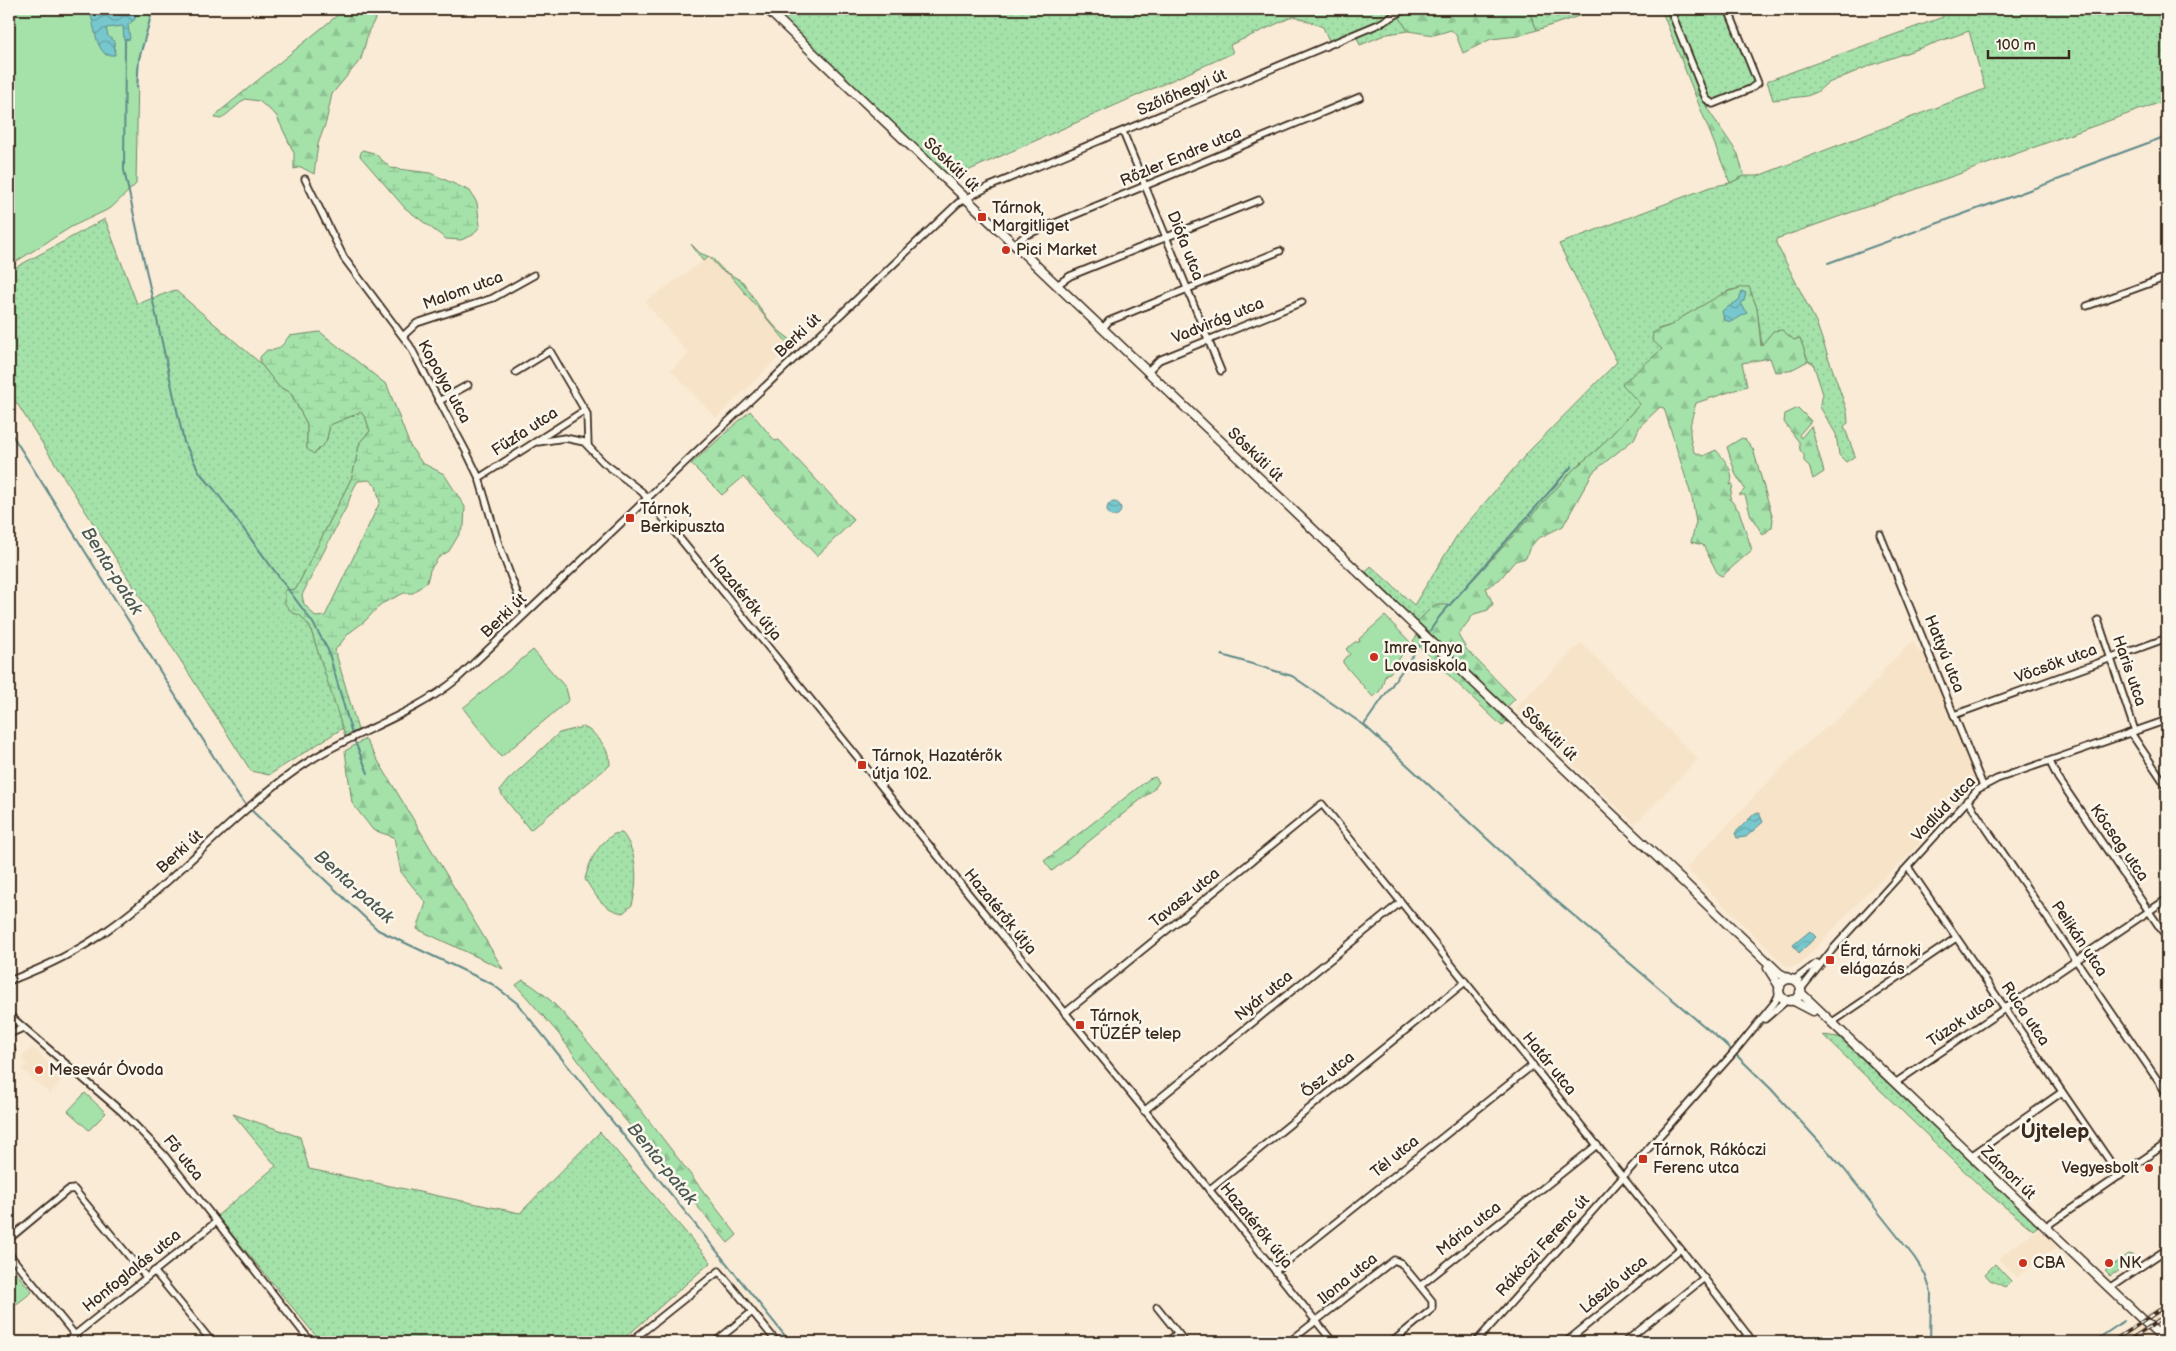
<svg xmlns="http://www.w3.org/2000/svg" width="2176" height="1351" font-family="'Balsamiq Sans',sans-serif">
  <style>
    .built { fill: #f7e3c7 }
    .grass { fill: url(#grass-dots); stroke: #708664 }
    .forest { fill: url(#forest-firs); stroke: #708664 }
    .wetland { fill: url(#wetland-marsh); stroke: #708664; fill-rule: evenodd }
    .park { fill: #a4e2aa; stroke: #708664 }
    .water { fill: url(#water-waves); stroke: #5f8988 }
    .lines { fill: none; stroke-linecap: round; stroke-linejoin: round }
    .stream { stroke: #5f8988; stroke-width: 2 }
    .minor-casing { stroke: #3b2a1e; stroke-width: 9 }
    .major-casing { stroke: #3b2a1e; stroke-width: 11 }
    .minor { stroke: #fbf7ec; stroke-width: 5.5 }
    .major { stroke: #fbf7ec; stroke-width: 8 }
    .rail-casing { stroke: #3b2a1e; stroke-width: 4 }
    .rail { stroke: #fbf7ec; stroke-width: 2; stroke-dasharray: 5.5; stroke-linecap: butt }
    .poi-dot { fill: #c8321e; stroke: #fbf7ec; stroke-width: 2 }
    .labels { text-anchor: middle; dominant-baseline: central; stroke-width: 5; stroke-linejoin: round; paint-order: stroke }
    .street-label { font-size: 16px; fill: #3b2a1e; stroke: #fbf7ec }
    .poi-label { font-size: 16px; fill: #3b2a1e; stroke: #fbf7ec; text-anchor: start }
    .water-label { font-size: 18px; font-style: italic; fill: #4d5953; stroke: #fbf7ec }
    .district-label { font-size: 21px; font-weight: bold; fill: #3b2a1e; stroke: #fbf7ec }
  </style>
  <defs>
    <pattern id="grass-dots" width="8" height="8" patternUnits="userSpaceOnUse" patternTransform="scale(1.25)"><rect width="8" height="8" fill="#a4e2aa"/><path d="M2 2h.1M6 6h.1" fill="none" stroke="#8ec292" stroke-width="1.8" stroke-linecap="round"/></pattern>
    <pattern id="forest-firs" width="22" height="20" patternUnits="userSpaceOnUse" patternTransform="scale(1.25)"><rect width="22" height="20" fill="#a4e2aa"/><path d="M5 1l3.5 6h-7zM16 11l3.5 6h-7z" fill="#8ec292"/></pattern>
    <pattern id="wetland-marsh" width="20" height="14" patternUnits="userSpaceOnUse" patternTransform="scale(1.25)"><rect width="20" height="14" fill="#a4e2aa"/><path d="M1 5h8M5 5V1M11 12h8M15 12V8" fill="none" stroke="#8ec292"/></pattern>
    <pattern id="water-waves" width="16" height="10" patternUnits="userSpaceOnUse" patternTransform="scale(1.25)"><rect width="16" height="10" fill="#77c8ce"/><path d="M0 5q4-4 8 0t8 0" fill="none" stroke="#63a3a7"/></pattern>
  </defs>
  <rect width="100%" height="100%" fill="#f9ebd6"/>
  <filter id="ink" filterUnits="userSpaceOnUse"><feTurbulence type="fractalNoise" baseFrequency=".02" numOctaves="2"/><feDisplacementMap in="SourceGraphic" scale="10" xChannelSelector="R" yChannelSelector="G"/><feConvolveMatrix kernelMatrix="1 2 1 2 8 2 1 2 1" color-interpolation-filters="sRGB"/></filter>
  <g filter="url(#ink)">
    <g class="built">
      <path d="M709 257 721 270 729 274 790 346 716 418 671 370 689 354 645 302Z"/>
      <path d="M1913 641 1918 651 1924 653 1936 675 1977 780 1905 859 1865 895 1800 965 1787 967 1686 868 1798 751 1847 711 1884 673 1882 671Z"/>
      <path d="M1581 643 1698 759 1635 824 1515 708Z"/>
      <path d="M33 1047 58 1074 60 1073 64 1077 50 1094 22 1069 27 1064 21 1058Z"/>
      <path d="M2038 1229 2057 1247 2017 1277 1998 1259Z"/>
      <path d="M2167 1300V1319L2150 1332 2160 1342H2107Z"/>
      <path d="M9 1324 24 1342H9Z"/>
    </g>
    <g class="grass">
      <path d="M763 9H1409L1399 16 1408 31 1387 34 1360 45 1355 32 1330 43 1323 27 1294 16 1230 45 1233 53 956 176 948 184Z"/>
      <path d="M1528 9H1587L1588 13 1537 30Z"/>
      <path d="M1667 9H1729L1758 88 1707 108Z"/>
      <path d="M1940 9H1958L1959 12 1968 9H2167V100L1776 239V243L1816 322 1847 411 1848 423 1844 426 1855 456 1846 462 1839 455 1836 434 1820 407 1823 394 1813 363 1808 361 1800 338 1794 340 1782 330 1762 346 1757 308 1749 287 1730 290 1679 319 1675 324 1658 329 1662 349 1640 404 1600 447 1574 469 1450 606 1434 605 1417 622 1366 572 1371 566 1414 605 1458 534 1530 450 1617 362 1559 244 1710 187 1730 183 1744 176H1758L1985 89 1969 31 1869 66 1826 84 1817 92 1807 96 1773 100 1767 81 1943 17Z"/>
      <path d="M105 219 137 304 175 290 260 363 279 387 290 392 307 424V449L326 442 330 425 361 412 366 419 370 431 360 442 352 477 296 589 285 590 310 627 343 728 269 775 251 771 9 391V271Z"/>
      <path d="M691 244 700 253 712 258 723 270 743 282 764 314 778 330 791 340 797 339 790 346 729 274 721 270 709 257 703 261Z"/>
      <path d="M583 727C597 732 610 751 610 765L530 830 502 795 500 790 508 780 559 733Z"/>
      <path d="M622 833C638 852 638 882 632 905L623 913C602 909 596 896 585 879 590 860 597 845 614 834Z"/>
      <path d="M1823 1035 1839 1037 2038 1226 2033 1230 1983 1189Z"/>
      <path d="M233 1114 300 1137 309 1169 520 1213 600 1132 711 1262 620 1342H321L217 1216 276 1166Z"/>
      <path d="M2129 1254 2134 1256 2133 1261 2110 1276 2105 1271Z"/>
      <path d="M1995 1264 2011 1281 2005 1287 1990 1280 1985 1274Z"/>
    </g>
    <g class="forest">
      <path d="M345 9H381L369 30 361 59 332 94 326 122 318 144 314 174 301 167 294 169V153L276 115 259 101 245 99 221 119 215 118 219 112Z"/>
      <path d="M1409 9H1528L1537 30 1518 36 1491 39 1463 53 1456 35 1451 30 1434 35 1408 31 1399 16Z"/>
      <path d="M1661 9H1667L1707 108 1738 154 1744 176 1730 183Z"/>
      <path d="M1743 287H1749L1757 308 1761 346 1773 331 1782 330 1794 340 1800 338 1808 361 1789 371 1775 372 1770 358 1742 363 1747 386 1696 403C1690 425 1687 430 1694 452L1703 456 1716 450C1724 459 1736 473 1730 485L1733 484 1730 499 1739 511 1752 550 1722 576 1718 574 1703 545 1691 542 1696 522 1692 498 1664 408 1660 407 1640 426 1634 439 1593 472 1563 526 1537 539 1529 549 1526 558 1515 561 1500 579 1486 588 1493 604 1488 610 1474 614 1458 635 1467 650 1515 699 1501 713 1508 720 1502 726 1413 641 1423 628 1417 622 1434 605H1450L1574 469 1600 447 1640 404 1622 384 1662 349 1652 340 1653 333C1662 326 1672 328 1679 319L1724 293Z"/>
      <path d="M1798 408 1811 421 1799 435 1801 438 1811 426 1824 472 1813 479 1809 466 1804 461V455L1800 450 1799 442 1784 422 1785 414Z"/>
      <path d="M750 411 775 441 779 440 854 520 817 556 743 477 722 495 691 464Z"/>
      <path d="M1742 438 1745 439 1753 449 1773 519 1772 527 1763 535 1751 516 1745 495H1739L1745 489 1736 475 1727 447Z"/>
      <path d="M365 739 503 969 417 929 426 903 401 872 394 837 373 830 352 803 345 751Z"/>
      <path d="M1155 777 1159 782 1154 789 1052 871 1044 861 1149 779Z"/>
      <path d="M523 980C551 995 573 1025 593 1048L737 1235 728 1243 597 1086 558 1033 516 985Z"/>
    </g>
    <g class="wetland">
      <path d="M362 150 374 153 391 168 430 173 470 191 477 203 480 226 473 235 461 240 446 239 405 208 360 156Z"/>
      <path d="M320 332 387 385 410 446 422 463 444 474 465 507 464 526 449 551 438 558 430 570 427 582 413 593H404L381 604 365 621 349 633 335 650 358 730 345 736 310 627 300 615 292 613 285 604V590L296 589 352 477 360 442 370 431 366 419 361 412 330 425 326 442 314 454 307 449V424L290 392 279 387 260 363V357L267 350C279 351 282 346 289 336ZM369 480 376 486 380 502 325 616 316 617 304 604 302 595 342 515C350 503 350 492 358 481Z"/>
    </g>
    <g class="park">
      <path d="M9 9H153L139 59 138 72 136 184 111 208 71 227 9 266Z"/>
      <path d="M1385 616 1410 642 1390 673 1386 674C1382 682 1383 692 1373 697L1343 663V660L1350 654 1346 649 1355 642H1360L1359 639Z"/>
      <path d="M533 650 566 688 569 700 501 757 463 708Z"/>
      <path d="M85 1093 106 1113 89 1130 68 1111Z"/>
      <path d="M9 1264 32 1292 9 1310Z"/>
    </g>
    <g class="water">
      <path d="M88 9H137L135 19 128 25 130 39 124 40 123 26 106 28 108 36 114 41 115 55H106C93 43 96 24 88 9Z"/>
      <path d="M1742 291 1746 293 1744 301 1741 303 1747 313 1731 322 1724 320 1722 311 1739 300Z"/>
      <circle cx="1114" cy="509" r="7"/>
      <path d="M1755 813H1759L1763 822 1746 837 1737 838 1735 833Z"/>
      <path d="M1810 931 1816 937 1799 953 1793 945Z"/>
    </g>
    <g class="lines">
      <g class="stream">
        <path d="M125 41 124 170 184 442 200 473 214 489 313 623 328 650 352 734"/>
        <path d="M137 87 139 59 153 9"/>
        <path d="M1828 263 2068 176 2080 168 2167 136"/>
        <path d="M9 430 237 794 247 806"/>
        <path d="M1427 635 1440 616 1572 466"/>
        <path d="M1222 655 1292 676 1364 725 1533 881 1724 1043 1771 1089 1844 1169 1914 1257 1925 1274 1931 1292 1930 1342"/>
        <path d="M1364 725 1424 639"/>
        <path d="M355 742 368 773"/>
        <path d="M250 809 378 930 492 984 517 1003 790 1342"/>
        <path d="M2093 1342 2124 1321"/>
      </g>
      <defs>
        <g id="minor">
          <path d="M1670 9 1706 99 1713 104 1750 89 1758 83 1728 9"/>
          <path d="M1123 132 1221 371"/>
          <path d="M305 179 344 258 410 346 467 453 479 478 499 545 525 614"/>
          <path d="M1015 244 1026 235 1360 97"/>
          <path d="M1057 285 1070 276 1259 200"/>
          <path d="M2087 306 2167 277"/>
          <path d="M1103 328 1109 321 1119 317 1280 251"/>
          <path d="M403 336 417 323 493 298 534 275"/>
          <path d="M1148 371 1159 360 1302 302"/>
          <path d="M516 372 550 351 587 414 588 445"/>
          <path d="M439 401 468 385"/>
          <path d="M538 442 565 438 584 442 603 462 642 492 1333 1342"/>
          <path d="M479 478 585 410"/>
          <path d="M1880 534 1983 786"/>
          <path d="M2098 620 2135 731"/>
          <path d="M1954 715 2167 638"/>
          <path d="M2131 733 2167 787"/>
          <path d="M2050 762 2058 778 2167 938"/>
          <path d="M1967 800 2167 1094"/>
          <path d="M1908 867 2120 1176"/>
          <path d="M1794 980 1817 963"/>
          <path d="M9 981C43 968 76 953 106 931 174 883 228 818 296 770 346 734 409 718 457 679L958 203 986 188 1379 24 1406 9"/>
          <path d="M1801 989 1832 950 1978 789 1997 779 2167 720"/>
          <path d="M1065 1013 1322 804 1704 1278 1753 1342"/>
          <path d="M9 1015 122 1112 165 1156 311 1342"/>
          <path d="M1765 1019 1787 1000"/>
          <path d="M1831 1023 1956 938"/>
          <path d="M9 1034 23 1028"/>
          <path d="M9 1041 12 1052 9 1067"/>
          <path d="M1895 1083 2167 899"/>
          <path d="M1144 1111 1401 902"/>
          <path d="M1971 1156 2062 1092"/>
          <path d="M1209 1190 1465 982"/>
          <path d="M2045 1227 2167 1143"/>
          <path d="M9 1239 68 1190 74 1189 146 1277"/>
          <path d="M9 1254 75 1335"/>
          <path d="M154 1271 212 1342"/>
          <path d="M1275 1271 1533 1065"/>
          <path d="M2109 1288 2167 1249"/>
          <path d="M1157 1307 1185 1342"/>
          <path d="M66 1342 216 1222"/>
          <path d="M630 1342 719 1271 777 1342"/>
          <path d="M715 1342 752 1312"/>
          <path d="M1167 1342 1178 1333"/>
          <path d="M1289 1342 1394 1260 1401 1263 1420 1286"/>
          <path d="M1392 1342 1432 1309V1301L1420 1286 1597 1145"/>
          <path d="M1476 1342 1736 1050 1775 1002 1780 992"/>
          <path d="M1566 1342 1680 1249"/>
          <path d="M1625 1342 1704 1278"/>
          <path d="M1740 1342 1748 1335"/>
        </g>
        <g id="major">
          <path d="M767 9 1779 973 1790 979"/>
          <path d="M1768 968 1780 987"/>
          <circle cx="1790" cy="990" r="11"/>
          <path d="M1800 992 2166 1342"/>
          <path d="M1792 1000 1813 1011"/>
        </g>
      </defs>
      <use href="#minor" class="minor-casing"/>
      <use href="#major" class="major-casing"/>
      <use href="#minor" class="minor"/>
      <use href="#major" class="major"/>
      <defs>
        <g id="rail">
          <path d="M2112 1342 2167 1305"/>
          <path d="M2127 1342 2167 1315"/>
        </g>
      </defs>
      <use href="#rail" class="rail-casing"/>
      <use href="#rail" class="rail"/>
    </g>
  </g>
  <g class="poi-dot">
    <rect x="977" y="212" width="10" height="10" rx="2.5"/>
    <circle cx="1006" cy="250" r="5"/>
    <rect x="625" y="513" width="10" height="10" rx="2.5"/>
    <circle cx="1374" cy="657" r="5"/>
    <rect x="857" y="760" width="10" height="10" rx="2.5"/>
    <rect x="1825" y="955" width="10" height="10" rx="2.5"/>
    <rect x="1075" y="1020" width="10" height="10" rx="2.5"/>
    <circle cx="39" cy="1070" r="5"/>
    <rect x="1638" y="1154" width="10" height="10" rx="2.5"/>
    <circle cx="2149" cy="1168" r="5"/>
    <circle cx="2023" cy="1263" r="5"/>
    <circle cx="2109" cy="1263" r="5"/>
  </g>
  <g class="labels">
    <g class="street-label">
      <text transform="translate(1182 93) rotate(-23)">Szőlőhegyi út</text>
      <text transform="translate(1181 157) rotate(-23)">Rőzler Endre utca</text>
      <text transform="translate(951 165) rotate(44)">Sóskúti út</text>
      <text transform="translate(1185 246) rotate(68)">Diófa utca</text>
      <text transform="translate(463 291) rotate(-20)">Malom utca</text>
      <text transform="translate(1218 321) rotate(-22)">Vadvirág utca</text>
      <text transform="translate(798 336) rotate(-43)">Berki út</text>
      <text transform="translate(444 382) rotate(61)">Kopolya utca</text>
      <text transform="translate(525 432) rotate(-33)">Fűzfa utca</text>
      <text transform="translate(1255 455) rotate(44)">Sóskúti út</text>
      <text transform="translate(745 598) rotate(51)">Hazatérők útja</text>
      <text transform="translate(504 616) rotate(-44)">Berki út</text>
      <text transform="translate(1944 654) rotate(68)">Hattyú utca</text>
      <text transform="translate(2056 664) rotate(-20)">Vöcsök utca</text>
      <text transform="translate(2129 671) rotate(71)">Haris utca</text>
      <text transform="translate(1549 734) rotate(44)">Sóskúti út</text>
      <text transform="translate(1944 809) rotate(-46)">Vadlúd utca</text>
      <text transform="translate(2119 843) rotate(55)">Kócsag utca</text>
      <text transform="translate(180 852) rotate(-42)">Berki út</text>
      <text transform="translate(1185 898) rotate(-39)">Tavasz utca</text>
      <text transform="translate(1000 912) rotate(51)">Hazatérők útja</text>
      <text transform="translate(2079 939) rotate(56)">Pelikán utca</text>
      <text transform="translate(1264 996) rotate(-39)">Nyár utca</text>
      <text transform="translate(2025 1014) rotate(56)">Ruca utca</text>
      <text transform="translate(1961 1022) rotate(-34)">Túzok utca</text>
      <text transform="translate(1549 1064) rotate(51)">Határ utca</text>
      <text transform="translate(1328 1075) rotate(-39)">Ősz utca</text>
      <text transform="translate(1395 1157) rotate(-39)">Tél utca</text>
      <text transform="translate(183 1158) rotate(51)">Fő utca</text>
      <text transform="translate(2008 1173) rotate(44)">Zámori út</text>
      <text transform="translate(1256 1226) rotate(51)">Hazatérők útja</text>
      <text transform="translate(1469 1229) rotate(-38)">Mária utca</text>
      <text transform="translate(1543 1246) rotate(-48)">Rákóczi Ferenc út</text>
      <text transform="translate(132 1271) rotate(-39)">Honfoglalás utca</text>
      <text transform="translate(1348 1279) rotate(-39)">Ilona utca</text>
      <text transform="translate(1614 1285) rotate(-39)">László utca</text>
    </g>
    <g class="poi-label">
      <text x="992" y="208">Tárnok,<tspan x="992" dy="18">Margitliget</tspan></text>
      <text x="1016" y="250">Pici Market</text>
      <text x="640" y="509">Tárnok,<tspan x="640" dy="18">Berkipuszta</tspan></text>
      <text x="1384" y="648">Imre Tanya<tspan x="1384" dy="18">Lovasiskola</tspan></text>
      <text x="872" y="756">Tárnok, Hazatérők<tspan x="872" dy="18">útja 102.</tspan></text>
      <text x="1840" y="951">Érd, tárnoki<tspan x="1840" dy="18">elágazás</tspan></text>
      <text x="1090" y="1016">Tárnok,<tspan x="1090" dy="18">TÜZÉP telep</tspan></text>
      <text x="49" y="1070">Mesevár Óvoda</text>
      <text x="1653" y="1150">Tárnok, Rákóczi<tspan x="1653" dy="18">Ferenc utca</tspan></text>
      <text x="2139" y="1168" text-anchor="end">Vegyesbolt</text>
      <text x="2033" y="1263">CBA</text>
      <text x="2119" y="1263">NK</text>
    </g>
    <g class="water-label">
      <text transform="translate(112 571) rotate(58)">Benta-patak</text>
      <text transform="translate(354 887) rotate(42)">Benta-patak</text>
      <text transform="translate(662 1164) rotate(51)">Benta-patak</text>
    </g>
    <g class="district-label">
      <text x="2055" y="1131">Újtelep</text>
    </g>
  </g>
  <rect width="2176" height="1351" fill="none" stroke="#fbf7ec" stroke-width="30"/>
  <rect x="15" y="15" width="2146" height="1321" fill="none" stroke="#3b2a1e" stroke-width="2" filter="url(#ink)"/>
  <path d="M1988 50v8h81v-8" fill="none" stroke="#3b2a1e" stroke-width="2.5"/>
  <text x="1996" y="50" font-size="15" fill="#3b2a1e" stroke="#fbf7ec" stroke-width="4" paint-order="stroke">100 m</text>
</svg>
